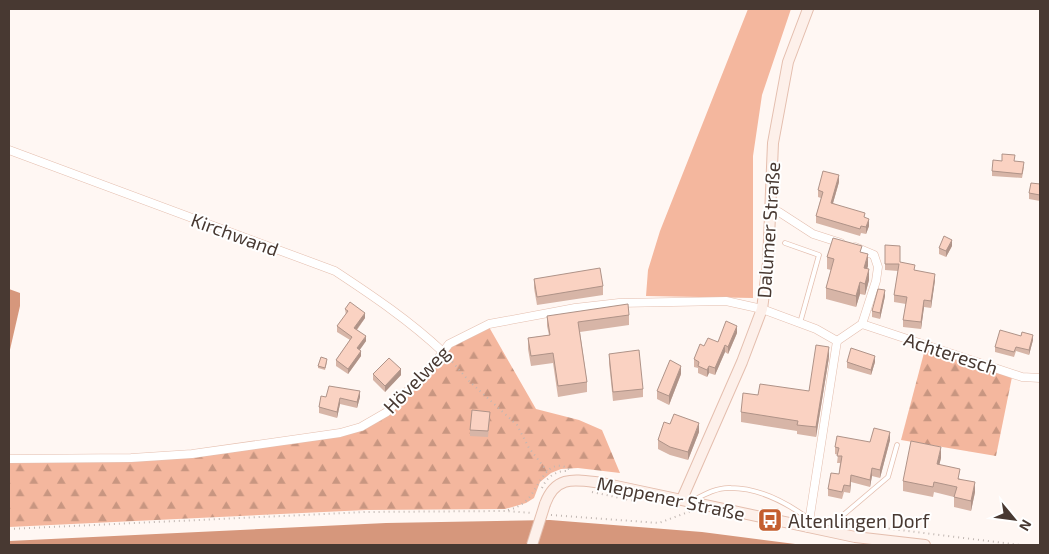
<svg xmlns="http://www.w3.org/2000/svg" width="1049" height="554" font-family="'Exo 2',sans-serif">
  <style>
    .grass { fill: #f4b79e }
    .forest { fill: url(#forest-firs) }
    .water { fill: #d6977c }
    .lines { fill: none; stroke-linecap: round; stroke-linejoin: round }
    .service-casing { stroke: #e4beae; stroke-width: 5.5 }
    .minor-casing { stroke: #e4beae; stroke-width: 9 }
    .secondary-casing { stroke: #e4beae; stroke-width: 12 }
    .path { stroke: #c1b7b2; stroke-width: 2; stroke-dasharray: 1 4; stroke-linecap: butt }
    .service { stroke: #fff; stroke-width: 4 }
    .minor { stroke: #fff; stroke-width: 8 }
    .secondary { stroke: #fdf0ea; stroke-width: 10 }
    .secondary-bridge-casing { stroke: #e4beae; stroke-width: 12; stroke-linecap: butt }
    .secondary-bridge { stroke: #fdf0ea; stroke-width: 10 }
    .wall { fill: #d7b5a7 }
    .shaded-wall { fill: #af9388 }
    .building { fill: #fad2c2; stroke: #af9388 }
    .labels { text-anchor: middle; dominant-baseline: central; stroke-width: 4; stroke-linejoin: round; paint-order: stroke }
    .street-label { font-size: 19px; fill: #483932; stroke: #fff }
    .poi-label { font-size: 19px; fill: #483932; stroke: #fff; text-anchor: start }
  </style>
  <defs>
    <pattern id="forest-firs" width="22" height="20" patternUnits="userSpaceOnUse" patternTransform="scale(1.25)"><rect width="22" height="20" fill="#f4b79e"/><path d="M5 1l3.5 6h-7zM16 11l3.5 6h-7z" fill="#c89681"/></pattern>
  </defs>
  <rect width="100%" height="100%" fill="#fff7f3"/>
  <path class="grass" d="M748 9H791L762 95 753 156V298L646 296 648 270 660 231Z"/>
  <g class="forest">
    <path d="M489 327 536 409 579 420 602 430 620 473 578 468 561 469 551 473 540 482 534 498 526 503 505 509 366 510 9 527V459L131 458 339 434 374 423 450 345Z"/>
    <path d="M925 349 1012 377 996 456 901 440Z"/>
  </g>
  <g class="water">
    <path d="M9 289 20 293V306L9 354Z"/>
    <path d="M550 520 702 532 803 545H9V541L386 523Z"/>
  </g>
  <g class="lines">
    <defs>
      <g id="service">
        <path d="M785 243 819 255 800 323"/>
        <path d="M694 500C705 494 718 487 731 488 759 488 787 503 809 519"/>
        <path d="M832 531 835 522 888 477 897 445"/>
      </g>
      <g id="minor">
        <path d="M9 150 335 271C373 296 410 321 443 352"/>
        <path d="M770 209 779 212 813 234 841 243"/>
        <path d="M862 324 1022 377 1040 378"/>
        <path d="M837 341 862 324 876 281 878 267 874 255 855 247"/>
        <path d="M9 459 131 458 192 454 340 433 361 427 387 412 432 366 449 344 489 324 575 308 619 303 726 301 762 309 816 329 837 341 808 528"/>
      </g>
      <g id="secondary">
        <path d="M682 499 742 362 762 309 768 263 773 143 788 62 808 9"/>
        <path d="M545 504C556 474 576 480 602 483L855 537 925 545"/>
      </g>
    </defs>
    <use href="#service" class="service-casing"/>
    <use href="#minor" class="minor-casing"/>
    <use href="#secondary" class="secondary-casing"/>
    <g class="path">
      <path d="M449 358 469 381 517 425 529 448 547 471"/>
      <path d="M542 488C547 477 555 471 567 471"/>
      <path d="M592 492 639 502"/>
      <path d="M508 510C516 508 522 505 528 499 539 487 548 454 570 470"/>
      <path d="M551 515 659 523 691 511"/>
      <path d="M844 523 1020 545"/>
      <path d="M9 529 366 512 505 511 533 513"/>
    </g>
    <use href="#service" class="service"/>
    <use href="#minor" class="minor"/>
    <use href="#secondary" class="secondary"/>
    <defs>
      <path id="secondary-bridge" d="M532 545 545 504"/>
    </defs>
    <use href="#secondary-bridge" class="secondary-bridge-casing"/>
    <use href="#secondary-bridge" class="secondary-bridge"/>
  </g>
  <g class="wall">
    <path d="M1015 161 1024 167 1022 178 992 176V171Z"/>
    <path d="M839 182 833 203 865 218 869 226 866 234 861 233 860 236 816 223V216L821 198 818 197V190Z"/>
    <path d="M1040 184V201L1029 199V193Z"/>
    <path d="M885 245 900 263 935 280 931 308 924 307 921 329 903 327V320L906 304 894 302V295L898 271 885 270Z"/>
    <path d="M952 246 946 257 939 254V248Z"/>
    <path d="M862 253 868 266 867 268 869 280 865 295 860 294 856 307 826 299V288L831 270 827 269V257Z"/>
    <path d="M534 279 603 286V295L537 305 534 288Z"/>
    <path d="M885 296 880 319 872 317V311Z"/>
    <path d="M345 309 365 318 357 330 366 341 359 350 361 356 348 374 336 366V360L350 340 337 332V326L346 315Z"/>
    <path d="M629 315V325L580 332 587 382V392L558 397 553 363 531 366 528 349V338L549 335 547 326V316Z"/>
    <path d="M737 333 728 354 725 352 715 375 709 373 707 377 698 373V368L694 367V359L704 346 718 342Z"/>
    <path d="M1021 336 1033 340 1029 355 1016 351 1014 357 995 352V347Z"/>
    <path d="M609 354 643 389V397L613 401 609 363Z"/>
    <path d="M829 357 816 437 797 434V431L741 422V412L758 395 809 391Z"/>
    <path d="M327 362 325 370 318 368V366Z"/>
    <path d="M847 362H875L871 375 847 368Z"/>
    <path d="M373 374 401 375 385 392 373 380Z"/>
    <path d="M681 374 669 405 657 399V391Z"/>
    <path d="M326 397H360L357 408 340 404 337 418 319 413V407Z"/>
    <path d="M490 418 488 437 470 436V430Z"/>
    <path d="M670 424 699 432 688 460 670 455 658 449V440Z"/>
    <path d="M890 440 880 478 872 476 870 487 851 482 850 493 844 492 842 499 828 496V489L839 474 840 463H837L838 455 835 454V447Z"/>
    <path d="M941 458 939 465 960 479 975 492 971 511 954 507V497L934 492 933 497 903 491V481Z"/>
  </g>
  <g class="shaded-wall">
    <path d="M839 175V182L831 210V203Z"/>
    <path d="M869 219V226L866 234V227Z"/>
    <path d="M952 240V246L946 257V251Z"/>
    <path d="M868 254V266L864 279V268Z"/>
    <path d="M869 269V280L865 295V284Z"/>
    <path d="M935 274V280L931 308V301Z"/>
    <path d="M860 282V294L856 307V296Z"/>
    <path d="M885 290V296L880 319V313Z"/>
    <path d="M924 300V307L921 329V322Z"/>
    <path d="M365 313V318L354 333V328Z"/>
    <path d="M737 326V333L728 354V347Z"/>
    <path d="M1033 335V340L1029 355V350Z"/>
    <path d="M366 336V341L357 354V348Z"/>
    <path d="M725 345V352L715 375V368Z"/>
    <path d="M829 347V357L816 437V427Z"/>
    <path d="M361 351V356L348 374V369Z"/>
    <path d="M875 356V362L871 375V370Z"/>
    <path d="M681 366V374L669 405V396Z"/>
    <path d="M709 366V373L707 377V370Z"/>
    <path d="M401 369V375L385 392V386Z"/>
    <path d="M360 391V397L357 408V402Z"/>
    <path d="M340 398V404L337 418V412Z"/>
    <path d="M699 423V432L688 460V452Z"/>
    <path d="M890 432V440L880 478V470Z"/>
    <path d="M941 447V458L937 474V464Z"/>
    <path d="M872 468V476L870 487V480Z"/>
    <path d="M851 475V482L850 493V486Z"/>
    <path d="M975 482V492L971 511V501Z"/>
  </g>
  <g class="building">
    <path d="M1002 154 1015 155 1014 161 1024 162 1022 174 992 171 993 160 1002 161Z"/>
    <path d="M823 171 839 175 831 203 865 213 864 217 869 219 866 227 861 226 860 229 816 216 823 192 818 190Z"/>
    <path d="M1031 183 1040 184V195L1029 193Z"/>
    <path d="M944 236 952 240 946 251 939 248Z"/>
    <path d="M833 238 862 246 860 252 868 254 864 268 869 269 865 284 860 282 856 296 826 288 834 259 827 257Z"/>
    <path d="M885 245 900 246V262L915 265 914 270 935 274 931 301 924 300 921 322 903 320 907 297 894 295 899 264H885Z"/>
    <path d="M600 268 603 286 537 297 534 279Z"/>
    <path d="M878 289 885 290 880 313 872 311Z"/>
    <path d="M350 302 365 313 354 328 366 336 357 348 361 351 348 369 336 360 352 337 337 326 348 311 345 309Z"/>
    <path d="M628 304 629 315 578 322 587 382 558 386 553 353 531 356 528 338 550 335 547 316Z"/>
    <path d="M726 321 737 326 728 347 725 345 715 368 709 366 707 370 698 366 699 362 694 359 700 344 704 346 708 338 718 342Z"/>
    <path d="M1000 330 1021 336 1022 332 1033 335 1029 350 1016 347 1014 352 995 347Z"/>
    <path d="M816 345 829 347 816 427 797 425 798 421 741 412 743 393 758 395 760 384 809 391Z"/>
    <path d="M851 348 875 356 871 370 847 362Z"/>
    <path d="M639 350 643 389 613 392 609 354Z"/>
    <path d="M321 357 327 359 325 368 318 366Z"/>
    <path d="M389 358 401 369 385 386 373 374Z"/>
    <path d="M670 360 681 366 669 396 657 391Z"/>
    <path d="M329 386 360 391 357 402 340 398 337 412 319 407 321 396 326 397Z"/>
    <path d="M472 410 490 412 488 431 470 430Z"/>
    <path d="M674 414 699 423 688 452 670 447 658 440 664 422 670 424Z"/>
    <path d="M874 428 890 432 880 470 872 468 870 480 851 475 850 486 844 485 842 492 828 489 831 473 839 474 842 456H837L839 448 835 447 837 436 870 442Z"/>
    <path d="M911 441 941 447 937 464 960 469 958 479 975 482 971 501 954 497 957 487 934 482 933 487 903 481Z"/>
  </g>
  <defs>
    <symbol id="bus-square" viewBox="-11 -11 22 22"><rect x="-9" y="-9" width="18" height="18" rx="4" fill="#c45e2e" stroke="#fff"/><path d="M-5-6H5V4H4V6H2V4H-2V6H-4V4H-5ZM-3.5-4V0h7V-4ZM-3.5 1.2v1.5H-2V1.2ZM2 1.2v1.5H3.5V1.2Z" fill="#fff"/></symbol>
  </defs>
  <g fill-rule="evenodd">
    <use href="#bus-square" x="756" y="506" width="28" height="28"/>
  </g>
  <g class="labels">
    <g class="street-label">
      <text transform="translate(768 230) rotate(-86)">Dalumer Straße</text>
      <text transform="translate(235 234) rotate(20)">Kirchwand</text>
      <text transform="translate(951 353) rotate(18)">Achteresch</text>
      <text transform="translate(416 379) rotate(-46)">Hövelweg</text>
      <text transform="translate(671 498) rotate(12)">Meppener Straße</text>
    </g>
    <g class="poi-label">
      <text x="788" y="520">Altenlingen Dorf</text>
    </g>
  </g>
  <rect width="1049" height="554" fill="none" stroke="#483932" stroke-width="20"/>
  <g transform="translate(1014 519) rotate(119)" stroke="#ffffff" stroke-width="4" paint-order="stroke">
  <path d="M0-4L9 19L0 12L-9 19Z" fill="#483932"/>
  <text y="-8" font-size="14" font-weight="bold" text-anchor="middle" fill="#483932">N</text>
  </g>
</svg>
